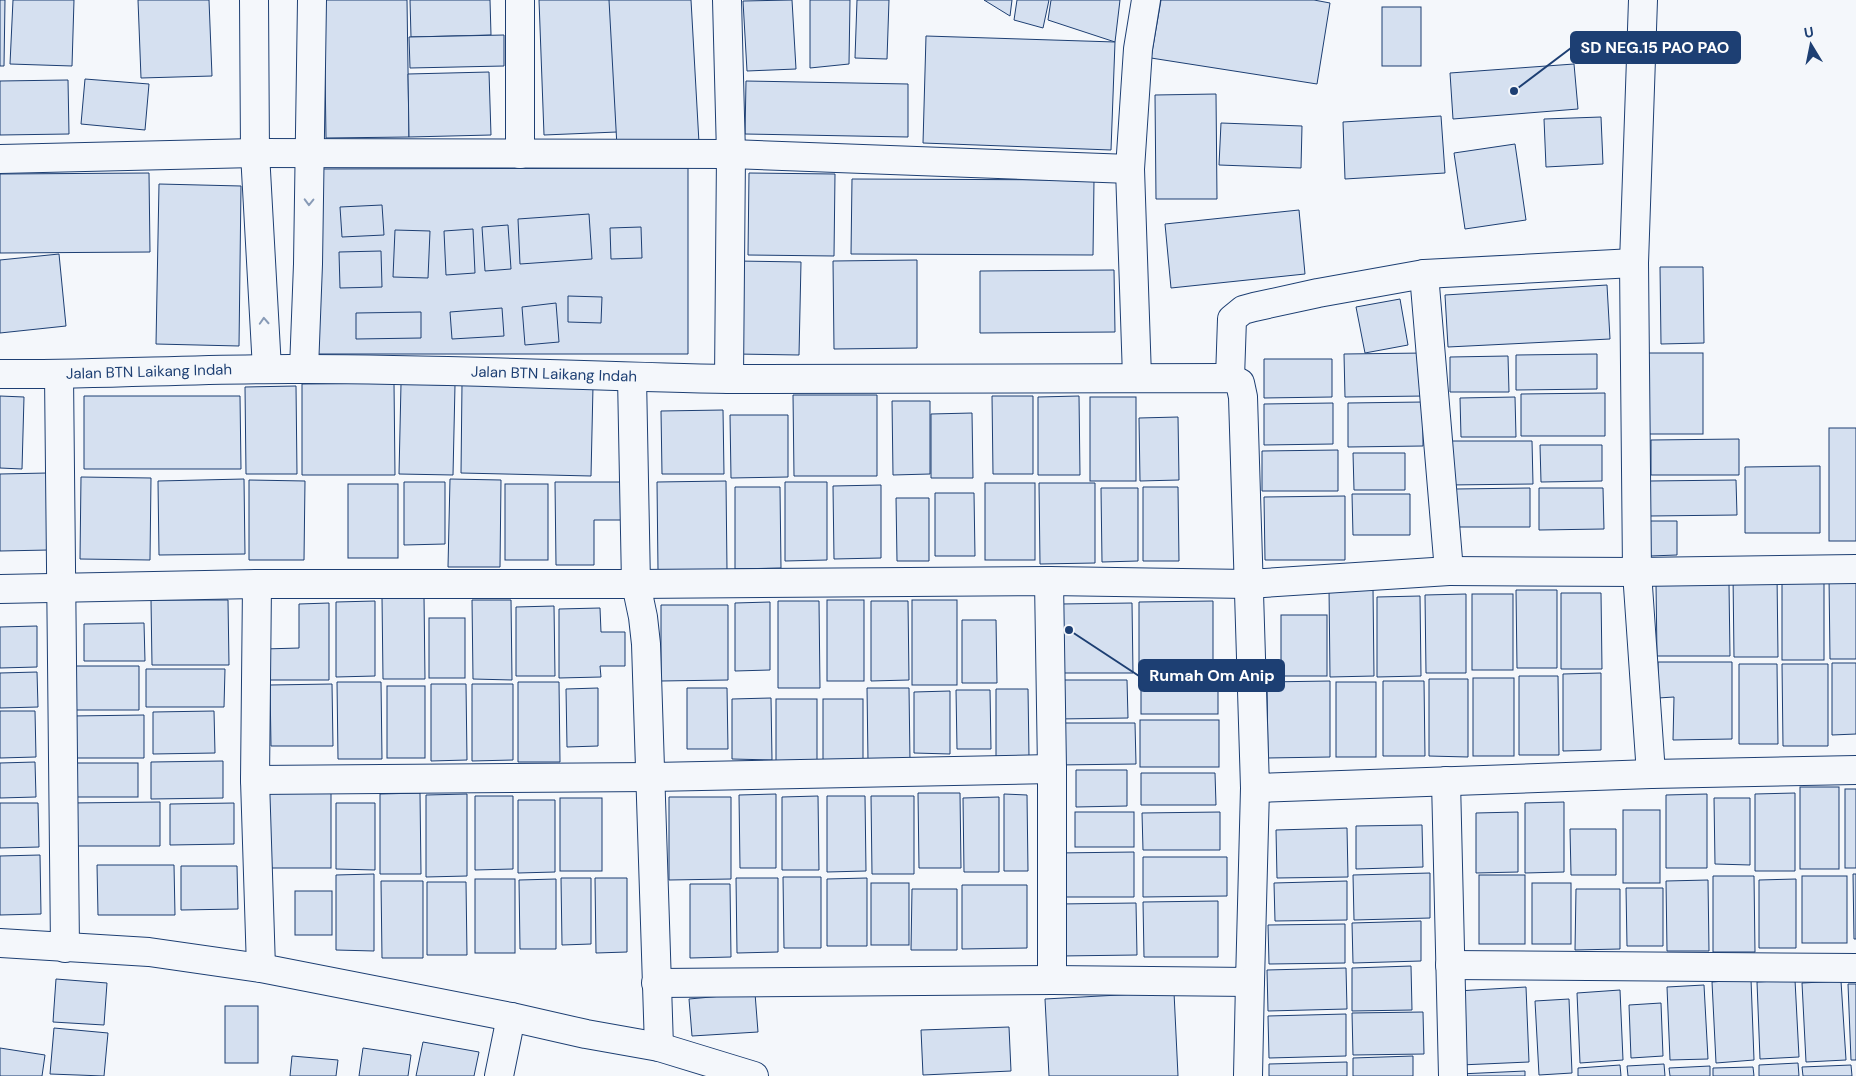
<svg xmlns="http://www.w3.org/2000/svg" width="1856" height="1076" font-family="'DM Sans',sans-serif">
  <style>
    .building { fill: #d5e0f0; stroke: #1d3f73 }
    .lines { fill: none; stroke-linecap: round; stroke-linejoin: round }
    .minor-casing { stroke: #1d3f73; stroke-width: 30 }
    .minor { stroke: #f4f7fb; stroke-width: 28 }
    .oneway { stroke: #889bb7 }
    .labels { text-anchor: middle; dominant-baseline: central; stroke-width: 4; stroke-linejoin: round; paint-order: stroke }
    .street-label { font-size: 15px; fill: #1d3f73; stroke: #f4f7fb }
    .leader { fill: none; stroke: #1d3f73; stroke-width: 2 }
    .callout-dot { fill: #1d3f73; stroke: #f4f7fb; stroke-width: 2 }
    .callout { fill: #1d3f73; stroke: #1d3f73; stroke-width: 2 }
    .callout-label { font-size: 16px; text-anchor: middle; font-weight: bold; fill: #fff }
  </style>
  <rect width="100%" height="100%" fill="#f4f7fb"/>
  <g class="building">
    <path d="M0 0H5L4 66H0Z"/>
    <path d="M13 0H74L72 66 10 64Z"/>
    <path d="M138 0H209L212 76 141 78Z"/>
    <path d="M324 0H407L409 137 326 138Z"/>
    <path d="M410 0H490L491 35 411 37Z"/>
    <path d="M539 0H612L617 132 544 135Z"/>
    <path d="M609 0H691L699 143 617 147Z"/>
    <path d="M792 0 796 69 747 71 743 1Z"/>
    <path d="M810 0H850L849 64 810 68Z"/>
    <path d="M857 0H889L887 59 855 58Z"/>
    <path d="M984 0H1012L1010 16Z"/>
    <path d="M1017 0H1049L1043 28 1014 20Z"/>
    <path d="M1051 0H1120L1115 42 1048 20Z"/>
    <path d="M1161 0H1314L1330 3 1317 84 1151 58Z"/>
    <rect x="1382" y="7" width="39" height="59"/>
    <path d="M504 35V66L410 68 409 37Z"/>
    <path d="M926 36 1115 42 1111 150 923 143Z"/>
    <path d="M1574 64 1578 109 1453 119 1450 73Z"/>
    <path d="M489 72 491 135 409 137 408 74Z"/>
    <path d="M85 79 149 84 145 130 81 124Z"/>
    <path d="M68 80 69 134 0 135V81Z"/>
    <path d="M746 81 908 84V137L745 134Z"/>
    <path d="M1216 94 1217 199H1156L1155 95Z"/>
    <path d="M1441 116 1445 173 1345 179 1343 122Z"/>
    <path d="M1601 117 1603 164 1546 167 1544 119Z"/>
    <path d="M1221 123 1302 126 1301 168 1219 165Z"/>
    <path d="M1515 144 1526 220 1465 229 1454 153Z"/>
    <path d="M688 168V354H316V169Z"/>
    <path d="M149 173 150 252 0 253V174Z"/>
    <path d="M749 173 835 174 834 256 748 255Z"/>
    <path d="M852 179 1094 180 1093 255 851 254Z"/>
    <path d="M159 184 241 186 239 346 156 344Z"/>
    <path d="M382 205 384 235 342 237 340 207Z"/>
    <path d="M1299 210 1305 274 1171 288 1165 224Z"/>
    <path d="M589 214 592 259 520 264 518 219Z"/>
    <path d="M508 225 511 269 485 271 482 227Z"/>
    <path d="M641 227 642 258 611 259 610 228Z"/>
    <path d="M473 229 475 273 446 275 444 231Z"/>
    <path d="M395 230 430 231 428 278 393 277Z"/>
    <path d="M381 251 382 287 340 288 339 252Z"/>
    <path d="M59 254 66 326 0 333V260Z"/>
    <path d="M917 260V348L834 349 833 261Z"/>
    <path d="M738 261 801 262 799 355 736 354Z"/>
    <path d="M1660 267H1703L1704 343 1661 344Z"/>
    <path d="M1114 270 1115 332 980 333V271Z"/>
    <path d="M1607 285 1610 339 1448 347 1445 295Z"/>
    <path d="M568 296 602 297 601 323 568 322Z"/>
    <path d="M1400 299 1408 345 1365 353 1356 307Z"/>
    <path d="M556 303 559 342 525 345 522 307Z"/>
    <path d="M502 308 504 336 452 339 450 312Z"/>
    <path d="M421 312V338L356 339V313Z"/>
    <path d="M1424 353 1425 396 1345 397 1344 354Z"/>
    <rect x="1645" y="353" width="58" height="81"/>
    <path d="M1597 354V389L1516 390V355Z"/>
    <path d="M1508 356 1509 392H1450V357Z"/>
    <path d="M1264 359H1332V397L1264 398Z"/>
    <path d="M394 383 395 475H302V384Z"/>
    <path d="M401 384 455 385 453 475 399 474Z"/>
    <path d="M462 384 593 386 591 476 461 473Z"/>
    <path d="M296 386 297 474H246L245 387Z"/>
    <path d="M1605 393V436H1521V394Z"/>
    <path d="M793 395H877V476H794Z"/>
    <path d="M0 396 24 397 22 469 0 468Z"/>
    <path d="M84 396H240L241 469H84Z"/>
    <path d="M992 396H1033V474H993Z"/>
    <path d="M1079 396 1080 475H1038V397Z"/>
    <rect x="1090" y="397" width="46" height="84"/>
    <path d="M1515 397 1516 437H1461L1460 398Z"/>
    <path d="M892 401H930V474L893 475Z"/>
    <path d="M1423 402V446L1348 447V403Z"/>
    <path d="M1333 403V444L1264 445V404Z"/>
    <path d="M723 410 724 474H662L661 411Z"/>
    <path d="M972 413 973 478H931V414Z"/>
    <path d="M730 415H788V477L731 478Z"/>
    <path d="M1178 417 1179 480 1140 481 1139 418Z"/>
    <rect x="1829" y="428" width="27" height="113"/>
    <path d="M1739 439V475H1651V440Z"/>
    <path d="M1448 441H1532L1533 484 1448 485Z"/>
    <path d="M1540 445H1602V481L1541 482Z"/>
    <path d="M1338 450V491H1262V451Z"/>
    <path d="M1353 453H1405V490H1354Z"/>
    <path d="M1820 466V533H1745V467Z"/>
    <path d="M47 473 49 550 0 551V474Z"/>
    <path d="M81 477 151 478 150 560 80 559Z"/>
    <path d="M244 479 245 554 159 555 158 481Z"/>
    <path d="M450 479 501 480 500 567H448Z"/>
    <path d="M249 480 305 481 304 560H249Z"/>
    <path d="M1736 480 1737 515 1650 516V481Z"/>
    <path d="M726 481 727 570H658L657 482Z"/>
    <path d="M404 482H445V544L404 545Z"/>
    <path d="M555 482H625L626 520H594V565H556Z"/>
    <path d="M785 482H827V560L785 561Z"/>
    <rect x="985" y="483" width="50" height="77"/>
    <path d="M1039 483H1095V563L1040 564Z"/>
    <rect x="348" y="484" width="50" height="74"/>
    <rect x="505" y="484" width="43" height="76"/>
    <path d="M881 485V558L834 559 833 486Z"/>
    <path d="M735 487H780L781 568 735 569Z"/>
    <path d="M1143 487H1178L1179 561H1143Z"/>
    <path d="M1101 488H1138V561L1102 562Z"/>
    <path d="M1530 488V527H1456V489Z"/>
    <path d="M1539 488H1603L1604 529 1539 530Z"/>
    <path d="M935 493H974L975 556H935Z"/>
    <path d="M1352 494H1410V535H1353Z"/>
    <path d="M1345 496V560H1265L1264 497Z"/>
    <path d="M896 498H929V561H897Z"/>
    <path d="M1650 521H1677V555L1650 556Z"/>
    <path d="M1733 575H1777L1778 657H1734Z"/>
    <path d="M1829 577H1856V659H1830Z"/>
    <rect x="1782" y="578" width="42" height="82"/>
    <path d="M1656 584H1729L1730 656H1657Z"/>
    <path d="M1329 588H1373L1374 676 1330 677Z"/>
    <path d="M1516 590H1557V668H1517Z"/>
    <path d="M1561 593H1601L1602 669H1561Z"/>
    <path d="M1466 594V673H1426L1425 595Z"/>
    <rect x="1472" y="594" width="41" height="76"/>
    <path d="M1420 596 1421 676 1377 677V597Z"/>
    <path d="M424 597 425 679H383L382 598Z"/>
    <path d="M151 600H228L229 665H152Z"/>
    <path d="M472 600H511L512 680 473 679Z"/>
    <rect x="827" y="600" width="37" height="81"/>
    <rect x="912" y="600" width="45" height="85"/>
    <path d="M375 601V676L336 677V602Z"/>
    <path d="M778 601H819L820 688H778Z"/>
    <path d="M871 601H908L909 680 871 681Z"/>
    <path d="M1213 601V671L1139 672V602Z"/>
    <path d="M770 602V670L735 671V603Z"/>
    <path d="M329 603V680H264V649L299 648V604Z"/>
    <path d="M1132 603 1133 673H1061V604Z"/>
    <path d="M661 605H728V680L661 681Z"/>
    <path d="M554 606 555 676H516V607Z"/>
    <path d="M600 608 601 632H625V666H600L601 677 559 678V609Z"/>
    <rect x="1281" y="615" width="46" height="61"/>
    <rect x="429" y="618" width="36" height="60"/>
    <path d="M962 620H996L997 683H962Z"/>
    <path d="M144 623 145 661H84V624Z"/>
    <path d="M37 626V667L0 668V627Z"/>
    <path d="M1658 662H1732V739L1673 740 1674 697 1658 698Z"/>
    <path d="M1832 663H1856V734L1832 735Z"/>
    <path d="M1739 664H1777L1778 744H1739Z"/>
    <path d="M1782 664H1828V746H1783Z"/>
    <path d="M72 666H139V710H73Z"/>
    <path d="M146 669H225L224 707H146Z"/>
    <path d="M37 672 38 707 0 708V673Z"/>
    <path d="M1601 673V750L1563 751V674Z"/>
    <path d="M1519 676H1558L1559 755H1519Z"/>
    <rect x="1473" y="678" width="41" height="78"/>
    <rect x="1141" y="679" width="77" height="35"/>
    <path d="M1429 679H1468V757L1429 756Z"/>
    <path d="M1058 680H1127L1128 718 1058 719Z"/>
    <path d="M1330 681V757L1268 758 1267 682Z"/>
    <path d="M1383 681H1424L1425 756H1383Z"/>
    <path d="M337 682H381L382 759H338Z"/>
    <path d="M518 682H559L560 762H518Z"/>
    <rect x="1336" y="682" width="40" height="75"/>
    <path d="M332 684 333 746H271L270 685Z"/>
    <path d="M431 684H466L467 760 431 761Z"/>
    <path d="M472 684H513V760L472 761Z"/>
    <rect x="387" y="686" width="38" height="72"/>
    <path d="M598 688V746L567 747 566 689Z"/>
    <path d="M687 688H727L728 749H687Z"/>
    <path d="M867 688H909L910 761H868Z"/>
    <path d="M996 689H1028L1029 757 996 758Z"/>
    <path d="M956 690H990L991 749H957Z"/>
    <path d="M950 691V754L914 753V692Z"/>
    <path d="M771 698 772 760 732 759V699Z"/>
    <rect x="776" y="699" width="41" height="62"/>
    <rect x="823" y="699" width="40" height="61"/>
    <path d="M0 711H35L36 757 0 758Z"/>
    <path d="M214 711 215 753 153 754V712Z"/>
    <path d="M144 715V758H72V716Z"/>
    <rect x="1140" y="720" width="79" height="47"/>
    <path d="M1057 723H1135L1136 764 1057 765Z"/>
    <path d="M223 761V798L151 799V762Z"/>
    <path d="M35 762 36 797 0 798V763Z"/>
    <rect x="74" y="763" width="64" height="34"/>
    <path d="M1076 770H1127V806L1076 807Z"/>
    <path d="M1141 773H1215L1216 805H1141Z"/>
    <rect x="1800" y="787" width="39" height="82"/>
    <rect x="1845" y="789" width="11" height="79"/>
    <rect x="267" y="791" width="64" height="77"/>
    <path d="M420 793 421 874H380V794Z"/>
    <path d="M918 793H960L961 868H919Z"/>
    <path d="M1795 793V871H1755V794Z"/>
    <path d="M467 794V876L426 877V795Z"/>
    <path d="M776 794V868H740L739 795Z"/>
    <path d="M1004 794 1027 795 1028 871H1004Z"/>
    <path d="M1707 794V868H1666V795Z"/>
    <path d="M475 796H513V869L475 870Z"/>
    <path d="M818 796 819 870H782V797Z"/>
    <path d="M827 796H865L866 871 827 872Z"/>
    <path d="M871 796H914V874H872Z"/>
    <path d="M669 797H731V879L669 880Z"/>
    <path d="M999 797V872H964L963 798Z"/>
    <rect x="560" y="798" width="42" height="73"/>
    <path d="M1714 798H1750V865L1715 864Z"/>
    <path d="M518 800H555V872L518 873Z"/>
    <path d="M160 802V846H72L71 803Z"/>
    <path d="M1564 802V872L1525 873V803Z"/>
    <path d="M0 803H38L39 847 0 848Z"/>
    <path d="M234 803V844L170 845V804Z"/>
    <path d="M336 803H375V870L336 869Z"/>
    <rect x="1623" y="810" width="37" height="73"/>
    <rect x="1075" y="812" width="59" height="35"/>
    <path d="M1220 812V850H1143L1142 813Z"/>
    <path d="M1518 812V872L1476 873V813Z"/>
    <path d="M1422 825 1423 867 1356 869V826Z"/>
    <path d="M1347 828 1348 877 1277 878 1276 830Z"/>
    <path d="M1570 829H1616V875H1571Z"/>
    <path d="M1134 852V897H1058L1057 853Z"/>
    <path d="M40 855 41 914 0 915V856Z"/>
    <path d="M1143 857H1227V896L1143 897Z"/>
    <path d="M97 865H174L175 915H98Z"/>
    <path d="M181 866H237L238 909 181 910Z"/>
    <path d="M1430 873V918L1354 920 1353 875Z"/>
    <path d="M374 874V951L336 950V875Z"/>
    <path d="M1853 874H1856V939H1854Z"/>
    <rect x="1479" y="875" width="46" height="69"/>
    <path d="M1713 876H1754L1755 952H1713Z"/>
    <rect x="1802" y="876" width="45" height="67"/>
    <path d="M783 877H821V948H784Z"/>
    <path d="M561 878H591V944L562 945Z"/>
    <path d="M595 878H627V952L596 953Z"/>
    <path d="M736 878H778V952L737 953Z"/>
    <path d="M867 878V946H827V879Z"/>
    <rect x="475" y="879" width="40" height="74"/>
    <path d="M556 879V949H520L519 880Z"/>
    <path d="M1796 879V948H1759V880Z"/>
    <path d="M1708 880 1709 951H1667L1666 881Z"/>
    <path d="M381 881H423V958H382Z"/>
    <path d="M1347 881V920L1275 921 1274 883Z"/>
    <path d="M427 882H466L467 955H427Z"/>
    <rect x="871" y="883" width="38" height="62"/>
    <rect x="1532" y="883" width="39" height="61"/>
    <path d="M690 884H730L731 957 690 958Z"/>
    <path d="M962 885H1027V948L962 949Z"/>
    <path d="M1626 888H1663V946H1627Z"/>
    <path d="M912 889H957V950H911Z"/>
    <path d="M1576 889H1620V949L1575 950Z"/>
    <rect x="295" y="891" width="37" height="44"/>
    <path d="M1218 901V957H1144L1143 902Z"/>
    <path d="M1136 903 1137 955 1060 956 1059 904Z"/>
    <path d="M1421 921V961L1353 963 1352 923Z"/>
    <path d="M1345 924V963L1269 964 1268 925Z"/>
    <path d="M1411 966 1412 1010 1352 1011V968Z"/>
    <path d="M1346 968 1347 1009 1268 1011 1267 970Z"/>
    <path d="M56 979 107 983 104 1025 53 1022Z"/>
    <path d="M1751 979 1754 1060 1716 1063 1712 982Z"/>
    <path d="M1795 980 1799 1057 1760 1059 1757 982Z"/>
    <path d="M1841 981 1846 1060 1806 1062 1802 983Z"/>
    <path d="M1848 984H1856V1060H1851Z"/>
    <path d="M1704 985 1708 1059 1670 1060 1667 987Z"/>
    <path d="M1526 987 1529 1062 1460 1065 1457 991Z"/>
    <path d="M1620 990 1623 1060 1580 1063 1577 993Z"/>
    <path d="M1174 992 1178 1076H1049L1045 999Z"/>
    <path d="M755 993 758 1032 692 1036 689 999Z"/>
    <path d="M1569 999 1572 1073 1539 1075 1535 1001Z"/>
    <path d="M1661 1003 1663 1056 1631 1058 1629 1005Z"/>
    <rect x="225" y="1006" width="33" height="57"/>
    <path d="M1423 1012 1424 1054 1353 1055 1352 1013Z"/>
    <path d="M1346 1014V1056L1269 1058 1268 1016Z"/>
    <path d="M1009 1027 1011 1071 923 1075 921 1030Z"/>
    <path d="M54 1028 108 1033 104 1076 50 1074Z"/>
    <path d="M423 1042 479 1052 474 1076H416Z"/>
    <path d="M0 1048 45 1055 42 1076H0Z"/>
    <path d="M363 1048 411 1055 408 1076H359Z"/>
    <path d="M292 1056 338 1060 336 1076H290Z"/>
    <path d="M1413 1056V1076H1353V1058Z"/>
    <path d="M1347 1062V1076H1269V1064Z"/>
    <path d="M1798 1063 1799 1076H1759V1065Z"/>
    <path d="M1664 1064 1665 1076H1628L1627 1066Z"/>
    <path d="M1620 1065 1621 1076H1578V1068Z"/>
    <path d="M1851 1065 1852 1076H1803L1802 1067Z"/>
    <path d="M1710 1066V1076H1670L1669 1068Z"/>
    <path d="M1753 1067 1754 1076H1713V1068Z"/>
    <path d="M1525 1071V1076H1459V1074Z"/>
  </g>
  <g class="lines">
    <defs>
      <g id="minor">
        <path d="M254 0 255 153 267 369"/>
        <path d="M1643 0 1634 263 1637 572 1651 774"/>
        <path d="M520 154V0"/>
        <path d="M0 159 255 153 731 154 1130 169"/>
        <path d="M304 369 308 264 312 0"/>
        <path id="s1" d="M0 374C102 375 204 368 306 369 447 369 588 376 729 379L731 154 727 0"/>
        <path d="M59 375 65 948"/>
        <path d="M632 377 636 584 643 617 646 644 659 1047"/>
        <path d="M1137 377 1130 169 1138 49 1146 0"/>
        <path d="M1230 378 1232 319 1243 310 1254 307 1318 293 1424 274 1634 263"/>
        <path d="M729 379 1230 378 1240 383 1243 397 1255 788 1651 774 1856 770"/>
        <path d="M1449 571 1637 572 1856 569"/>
        <path d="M1049 581 1052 769V980"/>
        <path d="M257 584 255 780 652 777 1052 769"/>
        <path d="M0 589 257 584H636L1049 581 1248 584 1449 571 1424 274"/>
        <path d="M255 780 261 968"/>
        <path d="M1446 781 1453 1076"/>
        <path d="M0 943 149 952 261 968 511 1017 586 1034 659 1047 754 1076"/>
        <path d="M1450 965 1856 968"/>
        <path d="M656 983 1052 980 1250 982 1255 788"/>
        <path d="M499 1076 511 1017"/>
        <path d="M1248 1076 1250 982"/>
      </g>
    </defs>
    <use href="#minor" class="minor-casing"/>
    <use href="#minor" class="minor"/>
  </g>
  <defs><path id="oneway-chevron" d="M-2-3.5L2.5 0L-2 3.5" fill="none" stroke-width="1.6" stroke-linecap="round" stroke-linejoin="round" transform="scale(1.25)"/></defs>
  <g class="oneway">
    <use href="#oneway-chevron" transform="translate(309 202) rotate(91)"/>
    <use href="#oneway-chevron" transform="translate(264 321) rotate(-93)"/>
  </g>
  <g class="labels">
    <g class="street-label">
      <text stroke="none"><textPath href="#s1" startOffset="149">Jalan BTN Laikang Indah</textPath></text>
      <text stroke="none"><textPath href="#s1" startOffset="554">Jalan BTN Laikang Indah</textPath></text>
    </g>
  </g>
  <path class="leader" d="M1514 91L1571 48M1069 630L1139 676"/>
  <g class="callout-dot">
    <circle cx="1514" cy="91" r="5"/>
    <circle cx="1069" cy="630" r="5"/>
  </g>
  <g class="callout">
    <rect x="1571" y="32" width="169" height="31" rx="5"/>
    <rect x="1139" y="660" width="145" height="31" rx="5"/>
  </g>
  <g class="callout-label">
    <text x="1655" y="53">SD NEG.15 PAO PAO</text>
    <text x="1212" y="681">Rumah Om Anip</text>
  </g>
  <g transform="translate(1811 45) rotate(350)" stroke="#f4f7fb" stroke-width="4" paint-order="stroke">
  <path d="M0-4L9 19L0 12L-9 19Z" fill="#1d3f73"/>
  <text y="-8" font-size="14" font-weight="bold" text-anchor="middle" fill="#1d3f73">U</text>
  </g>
</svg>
